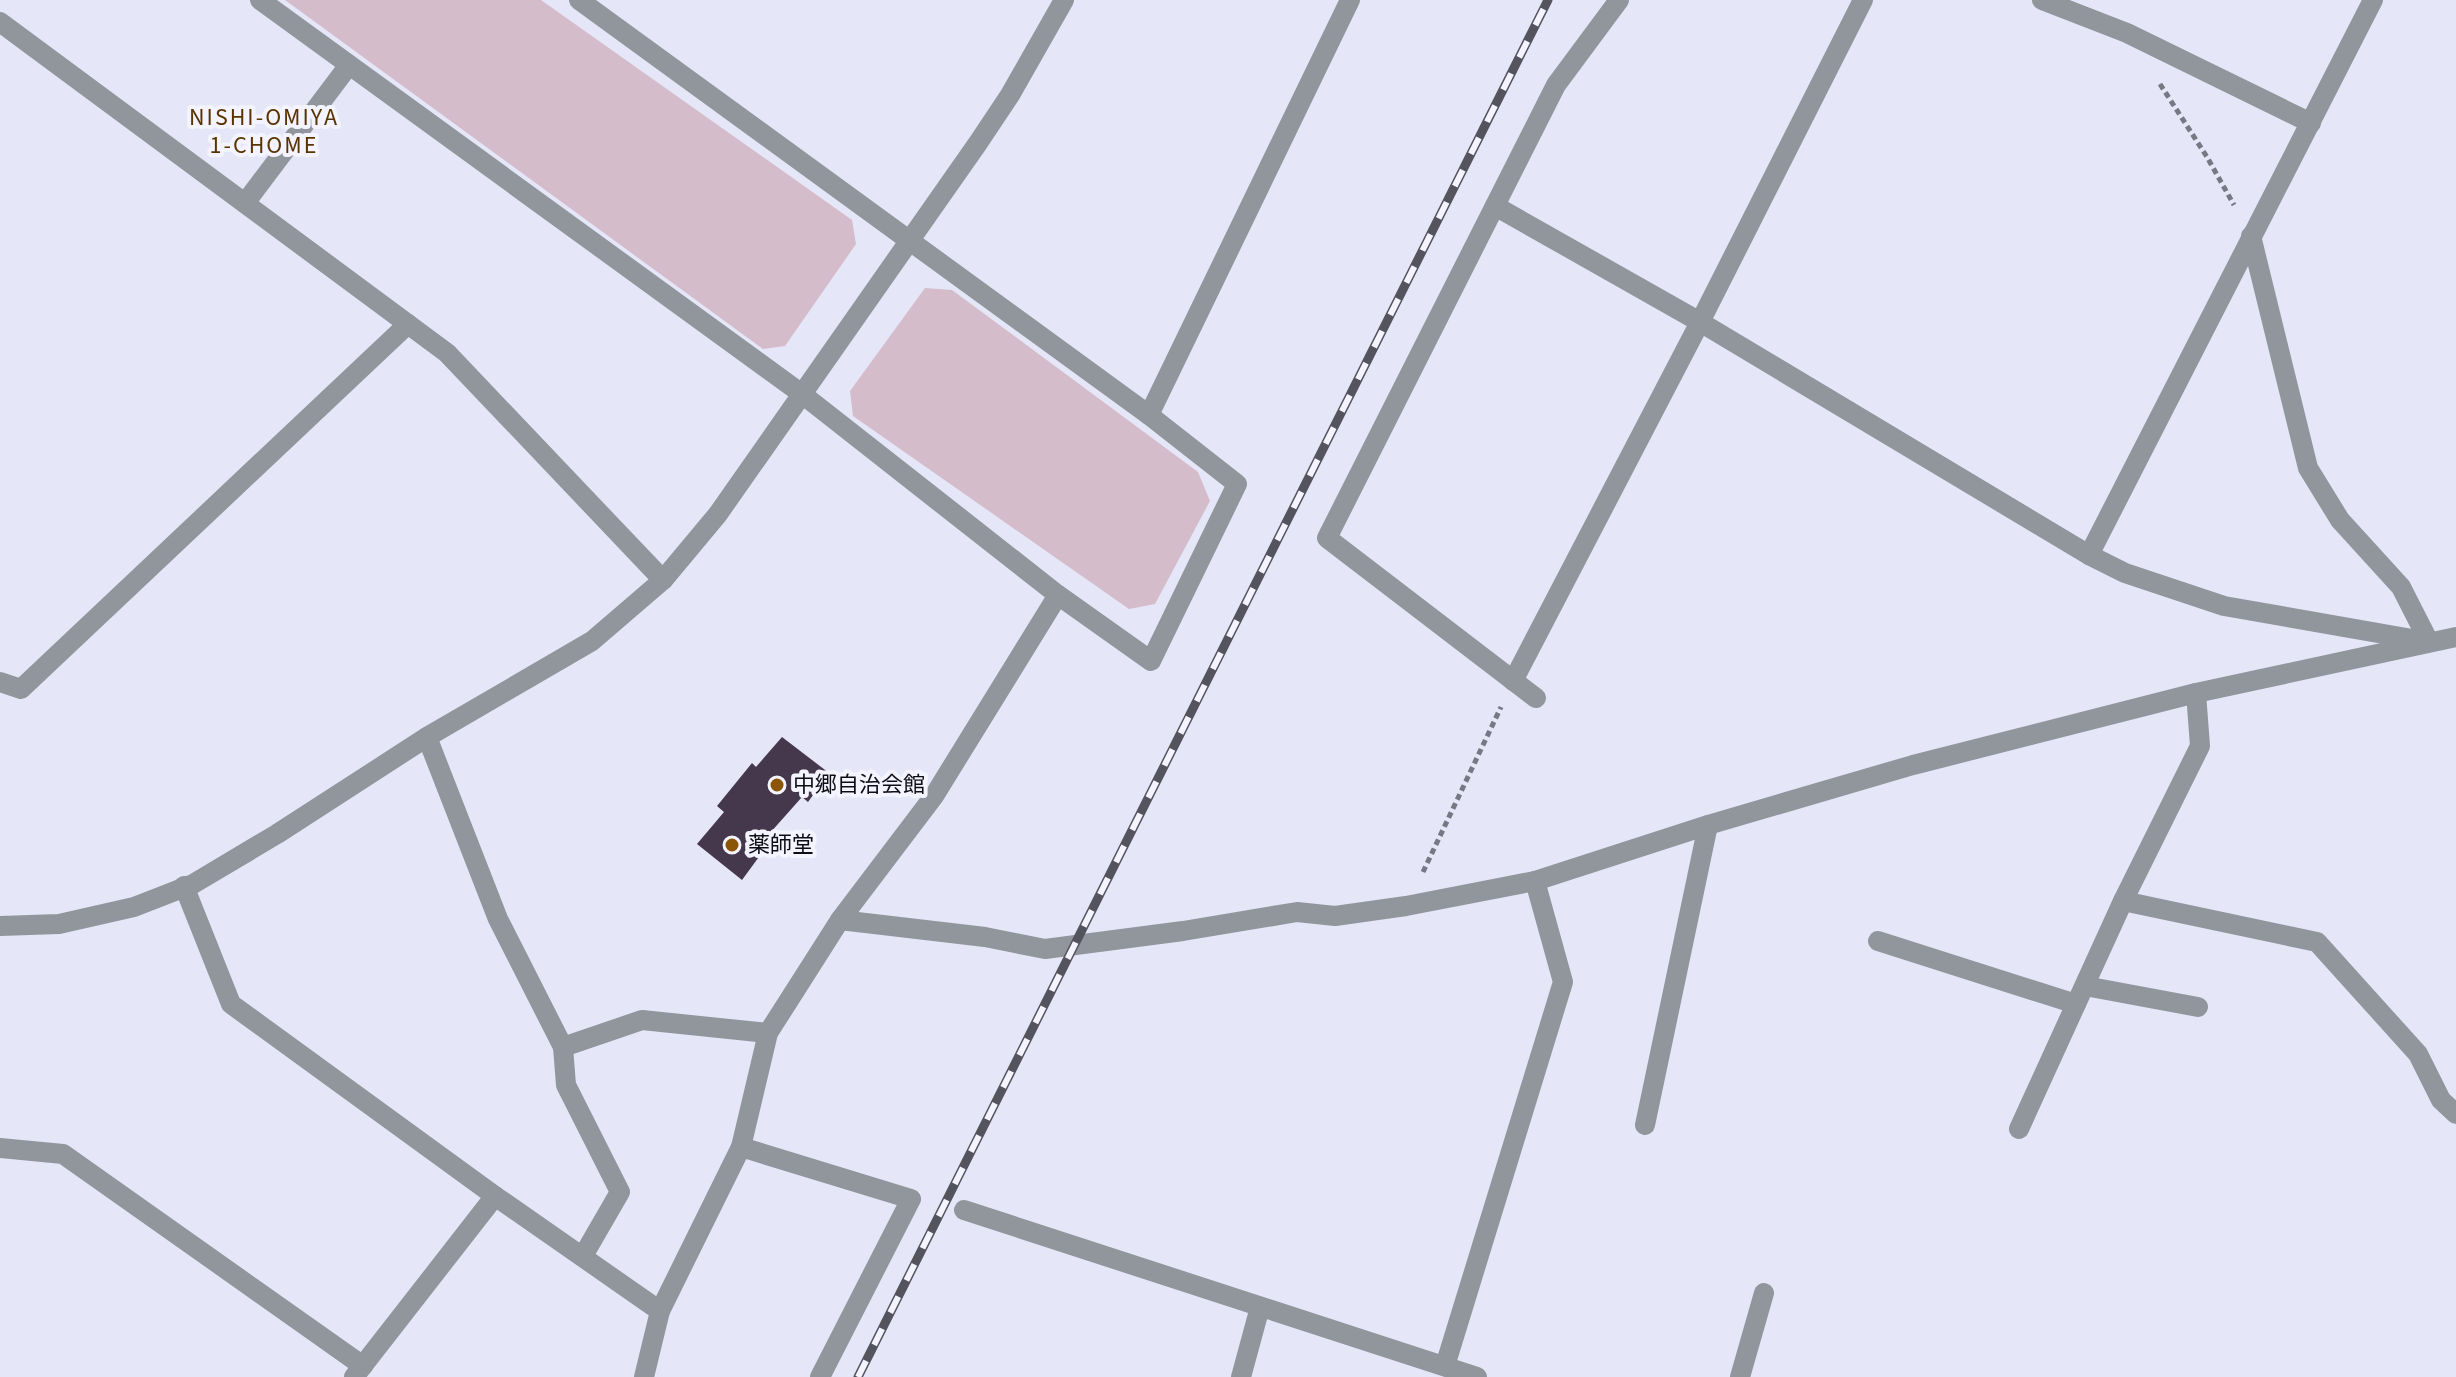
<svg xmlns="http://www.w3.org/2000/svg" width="2456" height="1377" font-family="'Source Sans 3','Noto Sans JP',sans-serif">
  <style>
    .green { fill: #d4bccb }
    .building { fill: #45384d }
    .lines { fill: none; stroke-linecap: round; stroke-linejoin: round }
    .path { stroke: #777884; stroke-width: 5; stroke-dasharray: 6 4; stroke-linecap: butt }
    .minor { stroke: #91969c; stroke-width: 20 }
    .tertiary { stroke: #91969c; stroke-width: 20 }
    .rail-casing { stroke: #53545d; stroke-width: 9 }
    .rail { stroke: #f3f4ff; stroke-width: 6; stroke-dasharray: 18; stroke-linecap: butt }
    .poi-dot { fill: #8b5506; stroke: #f3f4ff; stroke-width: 3 }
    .labels { text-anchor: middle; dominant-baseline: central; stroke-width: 8; stroke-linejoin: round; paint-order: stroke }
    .poi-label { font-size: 22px; fill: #0e0e14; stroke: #f3f4ff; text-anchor: start }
    .neighbourhood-label { font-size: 24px; letter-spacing: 2px; fill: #593400; stroke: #f3f4ff }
  </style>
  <rect width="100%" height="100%" fill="#e5e6f8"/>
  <g class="green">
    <path d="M285 0H541L852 220 856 244 785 346 763 349Z"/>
    <path d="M925 288 952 290 1198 472 1210 501 1155 604 1129 609 853 416 850 391Z"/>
  </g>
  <path class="building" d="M782 737 829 773 808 802 802 797 762 842 767 846 742 880 697 844 724 812 717 806 752 763 756 767Z"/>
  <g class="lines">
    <g class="path">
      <path d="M2160 84 2207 157 2234 205"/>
      <path d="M1423 872 1501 707"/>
    </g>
    <g class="minor">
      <path d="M260 0 802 394 1058 595 1151 661 1237 484 1149 415 579 0"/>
      <path d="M1863 0 1700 322 2089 555 2125 573 2224 606 2418 640"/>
      <path d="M2042 0 2127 33 2311 123"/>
      <path d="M0 22 447 353 663 580"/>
      <path d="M245 203 349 65"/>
      <path d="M1495 206 1700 322 1513 681"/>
      <path d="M2251 236 2308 468 2340 520 2401 587 2429 642"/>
      <path d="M1149 415 1350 0"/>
      <path d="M2089 555 2373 0"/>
      <path d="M0 682 21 689 408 324"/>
      <path d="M1536 698 1327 538 1556 85 1619 0"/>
      <path d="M427 737 498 919 563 1047"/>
      <path d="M184 886 231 1004 495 1196 660 1311"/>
      <path d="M2123 901 2317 942 2418 1054 2441 1100 2456 1114"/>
      <path d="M840 920 985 937 1045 949 1183 931 1297 912 1335 916 1406 906 1535 881 1708 825 1913 765 2196 693 2456 637"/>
      <path d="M1878 941 2076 1004"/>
      <path d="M2085 986 2198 1007"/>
      <path d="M1645 1125 1708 825"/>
      <path d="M2019 1129 2123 901 2200 746 2196 693"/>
      <path d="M741 1147 911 1199 820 1377"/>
      <path d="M0 1148 63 1154 363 1366"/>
      <path d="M964 1210 1477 1377"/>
      <path d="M583 1256 620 1192 566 1085 563 1047 642 1020 768 1033"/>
      <path d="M1445 1366 1563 982 1535 881"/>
      <path d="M354 1377 495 1196"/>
      <path d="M644 1377 660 1311 741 1147 768 1033 840 920 934 796 1058 595"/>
      <path d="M1241 1377 1260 1307"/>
      <path d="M1740 1377 1764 1293"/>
    </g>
    <path class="tertiary" d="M0 926 59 924 134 907 193 884 277 834 427 737 592 641 663 580 718 514 978 143 1010 95 1064 0"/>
    <defs>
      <path id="rail" d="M858 1377 1548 0"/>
    </defs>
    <use href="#rail" class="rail-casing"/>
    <use href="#rail" class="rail"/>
  </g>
  <g class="poi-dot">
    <circle cx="777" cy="785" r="8"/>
    <circle cx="732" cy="845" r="8"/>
  </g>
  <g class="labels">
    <g class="poi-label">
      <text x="793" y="785">中郷自治会館</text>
      <text x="748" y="845">薬師堂</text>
    </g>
    <g class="neighbourhood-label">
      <text x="264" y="117">NISHI-OMIYA<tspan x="264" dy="28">1-CHOME</tspan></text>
    </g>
  </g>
</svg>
